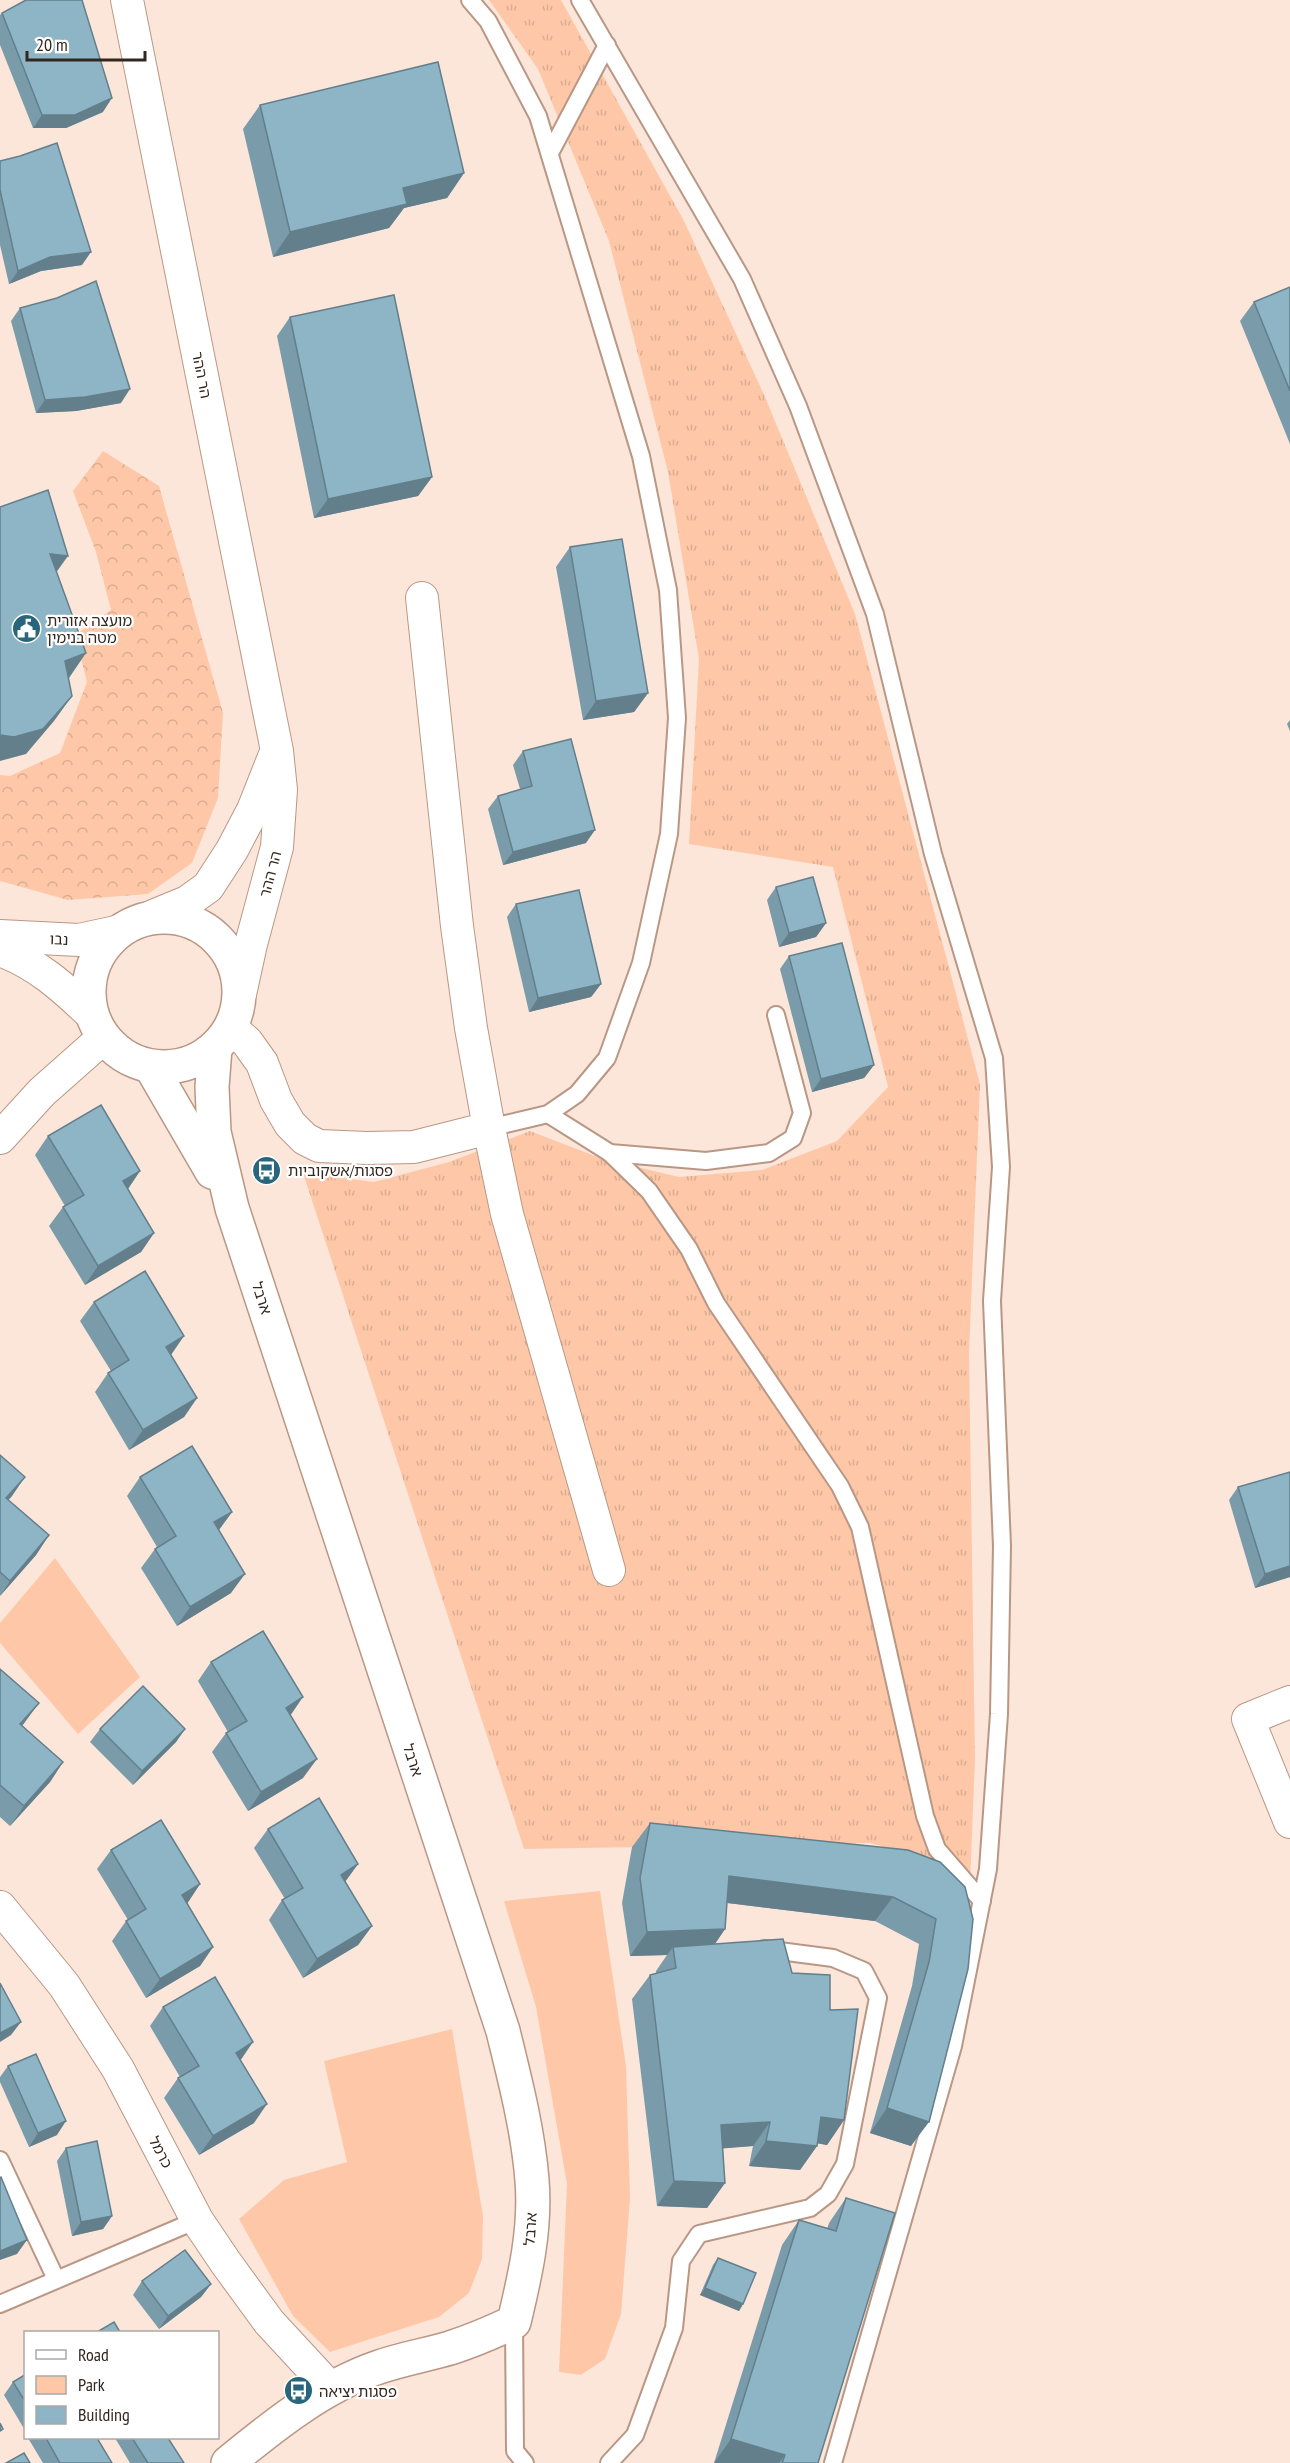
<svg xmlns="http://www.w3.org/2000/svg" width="1290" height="2463" font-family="'PT Sans Narrow','Noto Sans Hebrew',sans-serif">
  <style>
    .grass { fill: url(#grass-tufts) }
    .forest { fill: url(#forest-crowns) }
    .park { fill: #fec8a8 }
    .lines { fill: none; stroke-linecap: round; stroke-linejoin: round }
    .service-casing { stroke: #b99784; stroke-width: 20 }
    .minor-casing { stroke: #b99784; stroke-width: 34 }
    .tertiary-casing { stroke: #b99784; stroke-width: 36 }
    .service { stroke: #fff; stroke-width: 16 }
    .minor { stroke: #fff; stroke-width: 32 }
    .tertiary { stroke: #fff; stroke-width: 33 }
    .wall { fill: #7a9caa }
    .shaded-wall { fill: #637f8b }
    .building { fill: #8eb5c6; stroke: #637f8b; stroke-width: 1.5 }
    .labels { text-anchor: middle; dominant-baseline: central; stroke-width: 4.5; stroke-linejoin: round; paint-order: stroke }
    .street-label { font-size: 15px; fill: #33261e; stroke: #fff }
    .poi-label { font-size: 15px; fill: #33261e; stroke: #fff; text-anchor: start }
  </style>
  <defs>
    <pattern id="grass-tufts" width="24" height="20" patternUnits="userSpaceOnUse" patternTransform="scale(1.5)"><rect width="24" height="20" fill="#fec8a8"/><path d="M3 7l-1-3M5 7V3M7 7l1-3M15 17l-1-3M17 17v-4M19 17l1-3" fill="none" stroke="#daac90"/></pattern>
    <pattern id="forest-crowns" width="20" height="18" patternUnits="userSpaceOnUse" patternTransform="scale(1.5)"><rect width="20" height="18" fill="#fec8a8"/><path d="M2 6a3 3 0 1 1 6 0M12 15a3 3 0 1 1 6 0" fill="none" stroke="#daac90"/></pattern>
  </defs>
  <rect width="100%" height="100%" fill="#fce6da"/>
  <path class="grass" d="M489 0H561L684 221 765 397 855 614 980 1084 969 1353 975 1759 969 1909 921 1857 870 1843 524 1849 303 1173 374 1182 449 1162 530 1131 600 1158 679 1177 762 1170 837 1141 888 1087 833 867 689 844 699 659 668 472 609 241 538 69Z"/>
  <path class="forest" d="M103 451 159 486 223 713 218 798 192 863 148 894 68 900 0 881V775L10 776 60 753 87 682 75 635 111 610 96 552 73 491Z"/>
  <g class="park">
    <path d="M55 1558 140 1677 78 1734 0 1643V1623Z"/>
    <path d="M600 1891 626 2066 630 2198 621 2314 605 2359 581 2375 559 2372 567 2184 536 2007 504 1901Z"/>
    <path d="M452 2029 483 2216 482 2259 469 2293 439 2317 330 2352 293 2316 239 2219 284 2180 347 2162 324 2061Z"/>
  </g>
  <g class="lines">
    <defs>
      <g id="service">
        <path d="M470 0 488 21 538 116 641 456 668 590 677 718 669 834 641 963 607 1058 577 1094 548 1114 489 1128"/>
        <path d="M580 0 742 279 798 406 875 614 933 854 994 1058 1001 1167 992 1301 1002 1546 999 1714 988 1869 953 2046 833 2463"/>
        <path d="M550 153 607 45"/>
        <path d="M548 1114 610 1153 706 1161 769 1153 793 1138 802 1113 776 1015"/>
        <path d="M610 1153 649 1191 689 1249 716 1303 840 1486 860 1527 925 1816 937 1849 982 1901"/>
        <path d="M0 2160 56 2279"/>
        <path d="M0 2304 197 2220"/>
        <path d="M514 2322 515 2451 525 2463"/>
        <path d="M609 2463 635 2435 674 2328 681 2261 699 2234 810 2208 828 2194 845 2164 878 1998 864 1971 833 1958 764 1949"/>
      </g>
      <g id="minor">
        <path d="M127 0 277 751 281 790 277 847 251 944 240 994"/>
        <path d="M422 598 457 926 471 1028 489 1128 507 1214 609 1570"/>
        <path d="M153 916 187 902 208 887 232 850 253 810 274 757"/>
        <path d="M0 936 79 940 116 932"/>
        <path d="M0 950C36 963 63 987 91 1014"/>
        <path d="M231 1028 247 1042 262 1063 276 1100 290 1124 305 1139 319 1146 367 1148 414 1147 489 1128"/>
        <path d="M0 1138 42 1092 103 1038"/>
        <path d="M1290 1702 1248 1719 1290 1822"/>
        <path d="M0 1907 64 1985 118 2069 197 2220 226 2263 269 2322 331 2389"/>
      </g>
      <g id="tertiary">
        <circle cx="164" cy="992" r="75"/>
        <path d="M215 1048 212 1087 214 1132 232 1208 503 2031C515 2080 528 2130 532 2180 536 2229 525 2276 514 2322 493 2332 472 2341 450 2348 426 2355 402 2359 379 2367 323 2386 273 2426 228 2463"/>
        <path d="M151 1067 212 1172"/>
      </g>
    </defs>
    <use href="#service" class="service-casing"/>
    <use href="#minor" class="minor-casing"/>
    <use href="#tertiary" class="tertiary-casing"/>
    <use href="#service" class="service"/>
    <use href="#minor" class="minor"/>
    <use href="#tertiary" class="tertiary"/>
  </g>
  <g class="wall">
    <path d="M2 13 103 112 66 128H33L0 45V15Z"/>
    <path d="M260 105 464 173 447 198 404 208 389 228 273 257 243 129Z"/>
    <path d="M0 161 82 265 41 271 9 284 0 245Z"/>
    <path d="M1290 287V444L1240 321 1254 302Z"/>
    <path d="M57 298 121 403 76 411 36 413 11 321 20 308Z"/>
    <path d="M290 317 432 477 418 496 314 518 277 336Z"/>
    <path d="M570 547 648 693 634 712 583 720 556 567Z"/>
    <path d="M1290 720V731L1287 724Z"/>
    <path d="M523 751 586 843 503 865 488 809 498 796 520 789 513 765Z"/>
    <path d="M776 887 826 923 816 937 779 947 767 900Z"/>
    <path d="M516 904 601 984 591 997 529 1012 507 917Z"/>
    <path d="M789 956 874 1065 864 1078 812 1092 780 969Z"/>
    <path d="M48 1136 140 1171 128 1189 154 1233 141 1252 85 1285 49 1226 63 1207 65 1206 35 1155Z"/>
    <path d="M94 1302 197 1398 184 1417 129 1450 95 1392 108 1373 111 1371 80 1321Z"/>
    <path d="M0 1455 12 1496 8 1500 49 1535 36 1555 0 1596Z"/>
    <path d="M140 1477 232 1512 219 1530 231 1593 177 1626 141 1568 155 1549 157 1547 127 1496Z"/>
    <path d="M1238 1487 1290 1577 1255 1588 1229 1500Z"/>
    <path d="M211 1662 290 1715 303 1778 248 1811 212 1752 226 1733 228 1732 198 1681Z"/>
    <path d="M0 1669 25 1722 22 1726 63 1762 50 1782 10 1826 0 1817Z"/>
    <path d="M100 1729H185L176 1742 133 1785 90 1742Z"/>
    <path d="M650 1823 965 1887 911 2146 870 2133 912 1986 919 1944 875 1921 727 1903 725 1929 715 1944 792 1973 830 2010 844 2120 827 2145 817 2143V2146L800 2170 749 2166 753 2146 723 2148 725 2183 707 2208 657 2206 632 1999 650 1975 656 1973V1971L667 1955 630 1956 622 1903 632 1847Z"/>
    <path d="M268 1829 358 1864 345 1882 372 1926 358 1945 303 1978 269 1920 282 1900 285 1899 254 1848Z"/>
    <path d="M111 1850 200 1884 187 1903 213 1947 200 1966 146 1998 112 1941 126 1921 128 1920 97 1869Z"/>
    <path d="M163 2007 254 2123 199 2155 164 2098 178 2078 180 2077 150 2026Z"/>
    <path d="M8 2066 57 2135 29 2147 0 2082V2077Z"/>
    <path d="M66 2148 112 2216 103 2229 72 2236 57 2161Z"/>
    <path d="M846 2198 818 2463H714L782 2245 799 2220 827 2229 829 2223Z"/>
    <path d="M718 2258 743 2304 739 2311 700 2295 713 2265Z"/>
    <path d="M142 2281 211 2284 201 2297 159 2329 133 2295Z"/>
    <path d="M26 2374V2432L4 2395 13 2382Z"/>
    <path d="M28 2438H97L112 2463H43Z"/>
    <path d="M115 2438H168L184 2463H130Z"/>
  </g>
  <g class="shaded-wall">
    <path d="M112 98 103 112 66 128H33L42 115Z"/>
    <path d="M464 173 447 198 404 208 389 228 273 257 290 232 403 188Z"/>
    <path d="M91 252 82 265 41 271 9 284 18 271 50 257Z"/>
    <path d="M130 389 121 403 76 411 36 413 45 400Z"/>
    <path d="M432 477 418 496 314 518 328 499Z"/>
    <path d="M50 554 68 556 50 581Z"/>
    <path d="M86 653 69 678 48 686 65 661Z"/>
    <path d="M648 693 634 712 583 720 596 701Z"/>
    <path d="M72 696 54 721 26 754 0 761V735Z"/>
    <path d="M595 830 586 843 503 865 513 852Z"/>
    <path d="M826 923 816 937 779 947 789 933Z"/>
    <path d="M601 984 591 997 529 1012 538 998Z"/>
    <path d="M874 1065 864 1078 812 1092 821 1079Z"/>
    <path d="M140 1171 127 1190 123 1181Z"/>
    <path d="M154 1233 141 1252 85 1285 98 1266Z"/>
    <path d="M184 1336 171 1355 166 1347Z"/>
    <path d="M197 1398 184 1417 129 1450 143 1430Z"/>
    <path d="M25 1477 12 1496 0 1509 6 1498Z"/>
    <path d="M232 1512 218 1531 214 1522Z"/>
    <path d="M49 1535 36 1555 0 1596 10 1581Z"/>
    <path d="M1290 1566V1577L1255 1588 1265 1574Z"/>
    <path d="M245 1574 231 1593 177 1626 190 1607Z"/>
    <path d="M303 1697 290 1716 286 1708Z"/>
    <path d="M39 1703 25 1722 7 1744 20 1724Z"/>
    <path d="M185 1729 176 1742 133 1785 142 1771Z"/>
    <path d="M317 1759 303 1778 248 1811 261 1792Z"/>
    <path d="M63 1762 50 1782 10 1826 24 1806Z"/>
    <path d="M358 1864 344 1883 341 1875Z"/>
    <path d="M729 1876 893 1897 875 1921 712 1901Z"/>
    <path d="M200 1884 187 1904 182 1895Z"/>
    <path d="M372 1926 358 1945 303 1978 317 1959Z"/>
    <path d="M725 1929 708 1954 673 1947 667 1955 630 1956 647 1932Z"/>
    <path d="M213 1947 200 1966 146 1998 160 1979Z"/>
    <path d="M21 2022 11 2035 0 2042V2033Z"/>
    <path d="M253 2042 240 2061 236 2053Z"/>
    <path d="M267 2104 254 2123 199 2155 213 2136Z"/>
    <path d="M887 2108 929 2122 911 2146 870 2133Z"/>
    <path d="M821 2117 844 2120 827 2145 804 2141Z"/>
    <path d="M66 2121 57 2135 29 2147 38 2133Z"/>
    <path d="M770 2122 753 2146 704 2150 721 2125Z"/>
    <path d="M766 2141 817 2146 800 2170 749 2166Z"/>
    <path d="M674 2181 725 2183 707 2208 657 2206Z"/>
    <path d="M112 2216 103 2229 72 2236 81 2222Z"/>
    <path d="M27 2240 17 2254 0 2260V2251Z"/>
    <path d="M211 2284 201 2297 159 2329 168 2316Z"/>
    <path d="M705 2288 743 2304 739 2311 700 2295Z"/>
    <path d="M731 2439 785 2455 779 2463H714Z"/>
  </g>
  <g class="building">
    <path d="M26 0H82L112 98 75 115H42L2 13Z"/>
    <path d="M438 62 464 173 403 188 407 204 290 232 260 105Z"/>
    <path d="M57 143 91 252 50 257 18 271 0 190V161L20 156Z"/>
    <path d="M96 281 130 389 85 397 45 400 20 308 57 298Z"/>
    <path d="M1290 287V391L1254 302Z"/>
    <path d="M394 295 432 477 328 499 290 317Z"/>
    <path d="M48 490 68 556 50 554 86 653 65 661 72 696 43 729 14 737 0 735V507Z"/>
    <path d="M622 539 648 693 596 701 570 547Z"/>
    <path d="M571 739 595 830 513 852 498 796 532 786 523 751Z"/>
    <path d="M813 877 826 923 789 933 776 887Z"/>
    <path d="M579 890 601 984 538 998 516 904Z"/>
    <path d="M842 943 874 1065 821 1079 789 956Z"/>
    <path d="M101 1105 140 1171 123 1181 154 1233 98 1266 63 1207 84 1195 48 1136Z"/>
    <path d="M145 1271 184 1336 166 1347 197 1398 143 1430 108 1373 129 1360 94 1302Z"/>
    <path d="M192 1446 232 1512 214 1522 245 1574 190 1607 155 1549 176 1536 140 1477Z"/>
    <path d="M0 1455 25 1477 6 1498 49 1535 10 1581 0 1572Z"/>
    <path d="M1290 1472V1566L1265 1574 1238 1487Z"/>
    <path d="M263 1631 303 1697 286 1708 317 1759 261 1792 226 1733 247 1721 211 1662Z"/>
    <path d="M0 1669 39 1703 20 1724 63 1762 24 1806 0 1785Z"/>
    <path d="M143 1686 185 1729 142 1771 100 1729Z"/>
    <path d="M319 1798 358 1864 341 1875 372 1926 317 1959 282 1900 303 1888 268 1829Z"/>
    <path d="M161 1820 200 1884 182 1895 213 1947 160 1979 126 1921 146 1909 111 1850Z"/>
    <path d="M650 1823 908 1850 940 1862 965 1887 973 1919 968 1969 929 2122 887 2108 929 1962 936 1919 893 1897 729 1876 725 1929 647 1932 640 1878Z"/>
    <path d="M783 1939 792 1973 830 1975V2010L858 2009 844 2120 821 2117 817 2146 766 2141 770 2122 721 2125 725 2183 674 2181 650 1975 676 1968 673 1947Z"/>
    <path d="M215 1977 253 2042 236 2053 267 2104 213 2136 178 2078 199 2066 163 2007Z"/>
    <path d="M0 1983 21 2022 0 2033Z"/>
    <path d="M36 2054 66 2121 38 2133 8 2066Z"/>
    <path d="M97 2141 112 2216 81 2222 66 2148Z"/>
    <path d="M1 2177 27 2240 0 2251V2178Z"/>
    <path d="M846 2198 895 2213 818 2463H782L785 2455 731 2439 799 2220 836 2231Z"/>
    <path d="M185 2250 211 2284 168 2316 142 2281Z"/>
    <path d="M718 2258 756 2273 743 2304 705 2288Z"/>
    <path d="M114 2322 120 2332H97Z"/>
    <path d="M26 2374V2403L13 2382Z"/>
    <path d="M0 2423 3 2429 0 2431Z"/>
    <path d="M46 2438H97L112 2463H60Z"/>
    <path d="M132 2438H168L184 2463H148Z"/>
    <path d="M24 2453 30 2463H6Z"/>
  </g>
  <defs>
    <symbol id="civic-disc" viewBox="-11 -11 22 22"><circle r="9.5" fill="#29657c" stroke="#fff"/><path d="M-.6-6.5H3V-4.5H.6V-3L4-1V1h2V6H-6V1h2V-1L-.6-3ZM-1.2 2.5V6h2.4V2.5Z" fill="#fff"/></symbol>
    <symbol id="bus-disc" viewBox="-11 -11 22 22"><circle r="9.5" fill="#29657c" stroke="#fff"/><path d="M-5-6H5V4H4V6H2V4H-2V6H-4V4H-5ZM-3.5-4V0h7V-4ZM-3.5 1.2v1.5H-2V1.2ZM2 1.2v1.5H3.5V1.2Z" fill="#fff"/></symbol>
  </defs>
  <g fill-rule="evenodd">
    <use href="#civic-disc" x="10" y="612" width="33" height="33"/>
    <use href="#bus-disc" x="250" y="1154" width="33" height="33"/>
    <use href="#bus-disc" x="282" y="2374" width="33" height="33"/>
  </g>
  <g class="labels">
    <g class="street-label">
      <text transform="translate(202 375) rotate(79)">הר ההר</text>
      <text transform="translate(270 874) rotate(-75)">הר ההר</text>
      <text transform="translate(59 939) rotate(2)">נבו</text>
      <text transform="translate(262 1298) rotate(72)">ארבל</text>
      <text transform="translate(413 1760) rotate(72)">ארבל</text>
      <text transform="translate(161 2152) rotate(62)">כרמל</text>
      <text transform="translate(530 2229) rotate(-86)">ארבל</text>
    </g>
    <g class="poi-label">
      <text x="47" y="620">מועצה אזורית<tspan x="47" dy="17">מטה בנימין</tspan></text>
      <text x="288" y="1170">פסגות/אשקוביות</text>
      <text x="319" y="2391">פסגות יציאה</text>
    </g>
  </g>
  <rect x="24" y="2331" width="195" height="108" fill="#ffffff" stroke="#ada8a5" stroke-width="1.5"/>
  <rect x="36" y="2350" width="30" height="9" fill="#ffffff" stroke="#ada8a5" stroke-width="1.5"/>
  <text x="78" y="2361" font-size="18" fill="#33261e">Road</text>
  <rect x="36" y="2376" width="30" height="18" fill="#fec8a8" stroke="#ada8a5" stroke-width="1.5"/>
  <text x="78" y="2391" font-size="18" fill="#33261e">Park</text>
  <rect x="36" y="2406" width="30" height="18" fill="#8eb5c6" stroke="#ada8a5" stroke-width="1.5"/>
  <text x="78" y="2421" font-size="18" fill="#33261e">Building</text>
  <path d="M27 51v9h118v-9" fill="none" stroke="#33261e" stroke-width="3"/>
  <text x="36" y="51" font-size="18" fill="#33261e" stroke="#ffffff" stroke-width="4.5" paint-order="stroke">20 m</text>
</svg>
